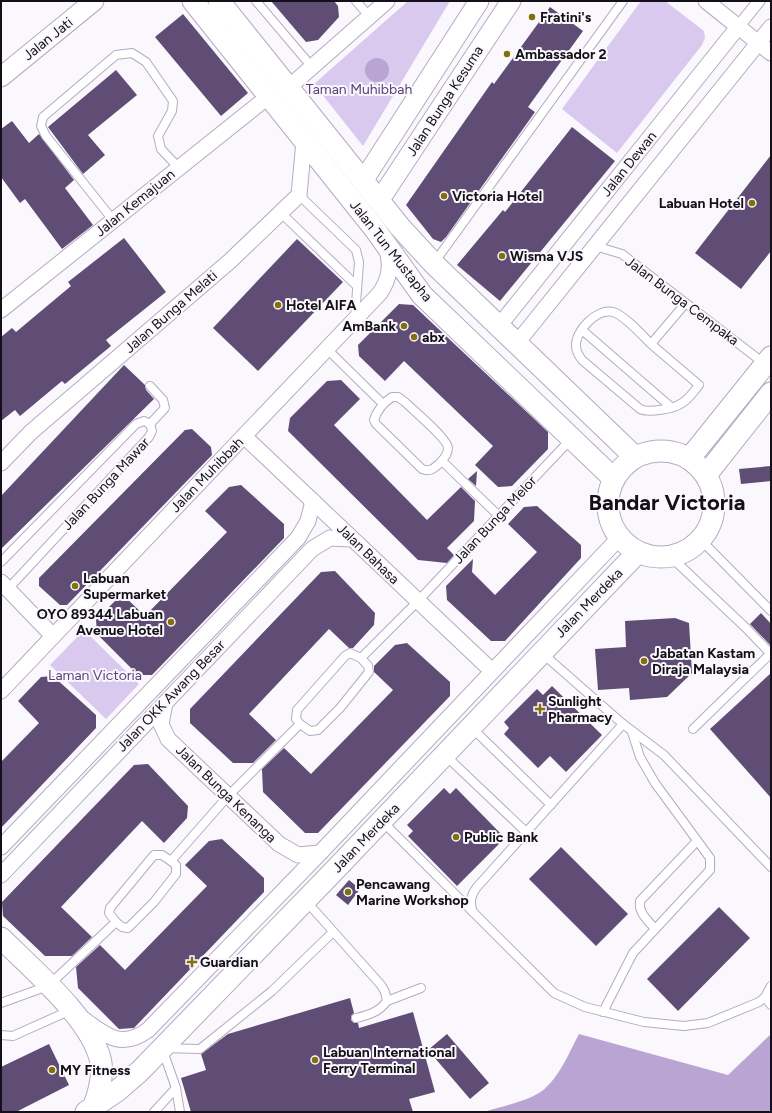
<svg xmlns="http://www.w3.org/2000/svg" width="772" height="1113" font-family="Figtree,sans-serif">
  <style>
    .green { fill: #d9c9ef }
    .water { fill: #b9a4d3 }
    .building { fill: #604d76 }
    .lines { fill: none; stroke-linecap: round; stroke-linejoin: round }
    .service-casing { stroke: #b5aac3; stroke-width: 10 }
    .pedestrian-casing { stroke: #b5aac3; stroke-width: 13 }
    .minor-casing { stroke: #b5aac3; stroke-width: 17 }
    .tertiary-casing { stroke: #b5aac3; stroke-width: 21 }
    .secondary-casing { stroke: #b5aac3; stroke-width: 23 }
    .service { stroke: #fff; stroke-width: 8 }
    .pedestrian { stroke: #fff; stroke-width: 11 }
    .minor { stroke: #fff; stroke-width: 15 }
    .tertiary { stroke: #fff; stroke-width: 19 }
    .secondary { stroke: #fff; stroke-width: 21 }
    .poi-dot { fill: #846f0d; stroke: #faf8fd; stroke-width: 1.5 }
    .labels { text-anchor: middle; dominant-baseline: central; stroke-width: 4; stroke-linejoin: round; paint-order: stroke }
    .poi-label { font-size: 14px; font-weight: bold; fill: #141019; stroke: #faf8fd; text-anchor: start }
    .street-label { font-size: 14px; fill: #141019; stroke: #faf8fd }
    .park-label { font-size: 14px; fill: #5d407b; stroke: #faf8fd }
    .town-label { font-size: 22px; font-weight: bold; fill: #141019; stroke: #faf8fd }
  </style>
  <rect width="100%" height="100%" fill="#faf8fd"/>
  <g class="green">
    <path d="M408 1H450L363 146 314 84Z"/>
    <path d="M641 1H665L704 31 705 38 702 45 617 153 562 109Z"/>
    <path d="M84 630 139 684 106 719 50 665Z"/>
  </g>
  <g class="water">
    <circle cx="377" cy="70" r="12"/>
    <path d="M579 1034 728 1075 771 1034V1112H484C502 1106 526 1102 542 1091 559 1078 569 1053 579 1034Z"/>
  </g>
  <g class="building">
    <path d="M271 1H334L338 6 339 17 318 40 306 42Z"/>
    <path d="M550 7 583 31 528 107 535 112 446 237 441 242 433 239 406 205 492 82 494 84Z"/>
    <path d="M183 14 248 93 221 116 155 37Z"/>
    <path d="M116 70 137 95 88 135 105 155 83 174 48 127Z"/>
    <path d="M12 121 29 143 39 134 74 180 65 188 93 225 62 249 25 199 20 203 1 177V129Z"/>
    <path d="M572 127 615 161 500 301 457 265 503 210 505 212Z"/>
    <path d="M771 155V251L741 289 695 253Z"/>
    <path d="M124 238 166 292 106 340 111 346 65 384 62 381 20 416 15 410 1 421V337L12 328 16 332 71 286 68 282Z"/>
    <path d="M297 239 343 282 258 371 213 328Z"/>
    <path d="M399 304 413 305 548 432V449L512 486 498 487 475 465 493 446 404 361 385 381 359 356 358 345Z"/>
    <path d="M124 365 145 385 146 390 154 399 1 549V496Z"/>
    <path d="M341 380 360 399 334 425 427 520 461 487 475 501 474 521 447 548 454 555 447 563 418 560 288 431 290 418 327 381Z"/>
    <path d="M192 429 211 447 212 455 67 605H60L39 586V578L185 430Z"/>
    <path d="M771 466V481L741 484 739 469Z"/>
    <path d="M477 471 476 486 468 479Z"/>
    <path d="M241 485 284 524V538L152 675H138L97 634 96 620 122 594 145 616 227 532 205 511 229 487Z"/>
    <path d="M537 506 581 545V558L505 641H491L447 600 446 586 473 559 472 572 495 595 537 552 508 524 524 507Z"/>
    <path d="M335 571 375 613 374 625 353 648H349L329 629 249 714 276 740 253 763H233L190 723V709L321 572Z"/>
    <path d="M761 613 771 624V646L750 624Z"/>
    <path d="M675 618 689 623 692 673 667 697 630 700 629 688 598 690 595 649 626 647 625 621Z"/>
    <path d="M407 643 450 682V696L318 833H305L263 792 262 769 284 748 311 774 393 690 374 672V666L395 645Z"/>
    <path d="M771 673V798L710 729Z"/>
    <path d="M53 676 96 715V728L1 828V762L39 723 18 701 41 677Z"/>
    <path d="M552 686 602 735 566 772 550 756 538 768 504 734 509 728 504 722 537 689 543 695Z"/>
    <path d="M148 764 188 806 187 818 164 843 142 821 61 907 92 937 72 956H45L3 916 2 902 134 765Z"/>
    <path d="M444 788 450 794 456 788 505 838 457 886 408 836 413 831 407 825Z"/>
    <path d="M222 839 264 878V892L134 1028 119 1029 78 988 76 967 100 945 125 970 207 886 185 865 209 841Z"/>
    <path d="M561 847 628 914 596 946 529 879Z"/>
    <path d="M349 880 360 889 348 905 336 895Z"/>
    <path d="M719 907 750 938 678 1011 647 979Z"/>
    <path d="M350 998 354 1013 351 1016V1020L354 1023H358L359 1028 413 1012 435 1092 409 1099 413 1112H191L181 1078 206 1070 201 1054 228 1034Z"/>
    <path d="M447 1034 489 1083 470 1099 428 1050Z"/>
    <path d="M49 1044 69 1085 16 1112H1V1067Z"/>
  </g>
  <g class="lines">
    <defs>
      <g id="service">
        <path d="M256 1 312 67"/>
        <path d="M356 1 370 17"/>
        <path d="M299 195 356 250 359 262 355 318"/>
        <path d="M281 213 357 286"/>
        <path d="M113 220 46 136 41 126 43 117 116 55 132 53 146 62 173 101 172 111 158 136 161 149 179 168"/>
        <path d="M595 246 622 254 765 364"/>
        <path d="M434 263 623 1"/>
        <path d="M582 330 671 407"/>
        <path d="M651 344 699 385C694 391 689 399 682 403 674 409 648 413 640 409L582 360C579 356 576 352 576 346 575 331 597 308 613 312 624 315 642 335 651 344L685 304"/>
        <path d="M327 349 383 404"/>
        <path d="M150 386 163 400 165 408 150 424"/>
        <path d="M392 397H398L405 402C413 410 448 439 448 448 448 454 443 460 439 464 433 469 430 472 422 469L376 424 374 420C377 410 383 403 392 397Z"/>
        <path d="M442 461 499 516"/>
        <path d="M701 540 771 611"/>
        <path d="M671 557 746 628 771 654"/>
        <path d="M1 562 136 424 144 421 150 424 152 431 149 437 8 589"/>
        <path d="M542 653 623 724 664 755 771 867"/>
        <path d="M300 724 310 731 318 730 340 708 369 672 368 666 361 658"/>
        <path d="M471 727 551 805"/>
        <path d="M693 729 770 654"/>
        <path d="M445 755 525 831"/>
        <path d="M382 821 554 993 585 1007 644 1022 684 1026 708 1023 759 1002 765 997 771 986"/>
        <path d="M306 901 381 985 385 992 387 1001C379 1012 369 1015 356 1018"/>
        <path d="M473 912C469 902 471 895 477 887L623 724"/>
        <path d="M116 922 122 927 128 928 154 902 176 874V865L171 861"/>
        <path d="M655 929C648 920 638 913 640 901L697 841"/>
        <path d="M765 997 771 1005"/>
        <path d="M387 1001 421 988"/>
        <path d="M1 1003 48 986 116 922 109 913 110 908 154 855H162L171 861 228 796 300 724 296 719 297 710 345 656 350 653 361 658 418 601 571 439"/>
        <path d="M603 1012 633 953 710 870V858L655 783 640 757 632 732"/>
        <path d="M1 1035 13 1036 71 1010"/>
        <path d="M154 1112 176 1088"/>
        <path d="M180 1112 176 1088 162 1048 200 1049 272 991 333 932"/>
      </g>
      <path id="pedestrian" d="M738 27 759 1"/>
      <g id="minor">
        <path d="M706 1 771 53"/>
        <path d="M288 88 387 1"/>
        <path d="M1 310 269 96"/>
        <path d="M499 326 738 27"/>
        <path d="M517 343 771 27"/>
        <path d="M244 436 492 671"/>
        <path d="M1 463 31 432 230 261 299 195 304 141"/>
        <path d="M1 582 53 636"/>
        <path d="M1 691 380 293C390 278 391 266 387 248"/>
        <path d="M165 703 161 724 168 739 279 844 298 855 320 853"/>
        <path d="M1 847 298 538 308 521 313 501"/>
        <path d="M1 875 312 549 330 538 352 539"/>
        <path d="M82 1018C105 1035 121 1050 148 1030L320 853 619 538"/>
      </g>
      <g id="tertiary">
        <path d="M1 77 94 1"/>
        <path d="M363 181 479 1"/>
        <path d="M379 201 511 1"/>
      </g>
      <g id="secondary">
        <path d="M193 1 374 228 422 295 614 479"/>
        <path d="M219 1 400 227 434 264 635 457"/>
        <circle cx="661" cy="504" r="53"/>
        <path d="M689 459 771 357"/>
        <path d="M706 475 771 393"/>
        <path d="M1 938C31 968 94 1021 101 1063 103 1079 99 1093 93 1108"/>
        <path d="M86 1112 117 1091 140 1071 330 875 637 553"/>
      </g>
    </defs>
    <use href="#service" class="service-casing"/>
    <use href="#pedestrian" class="pedestrian-casing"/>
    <use href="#minor" class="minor-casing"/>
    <use href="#tertiary" class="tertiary-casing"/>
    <use href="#secondary" class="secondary-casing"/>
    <use href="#service" class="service"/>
    <use href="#pedestrian" class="pedestrian"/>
    <use href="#minor" class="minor"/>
    <use href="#tertiary" class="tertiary"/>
    <use href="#secondary" class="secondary"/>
  </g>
  <g class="poi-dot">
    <circle cx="532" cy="17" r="4"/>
    <circle cx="507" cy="54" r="4"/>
    <circle cx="444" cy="196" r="4"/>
    <circle cx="752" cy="203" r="4"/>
    <circle cx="502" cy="256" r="4"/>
    <circle cx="278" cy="305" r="4"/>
    <circle cx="404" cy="326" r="4"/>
    <circle cx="414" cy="337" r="4"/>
    <circle cx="75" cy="586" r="4"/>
    <circle cx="171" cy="622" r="4"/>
    <circle cx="644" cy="661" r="4"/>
    <path d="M538 703h4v4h4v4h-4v4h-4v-4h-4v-4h4z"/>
    <circle cx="456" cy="837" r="4"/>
    <circle cx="348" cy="892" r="4"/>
    <path d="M190 956h4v4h4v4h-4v4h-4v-4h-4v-4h4z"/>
    <circle cx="315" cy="1060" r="4"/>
    <circle cx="52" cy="1070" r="4"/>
  </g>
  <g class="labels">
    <g class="poi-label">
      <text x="540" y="17">Fratini's</text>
      <text x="515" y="54">Ambassador 2</text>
      <text x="452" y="196">Victoria Hotel</text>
      <text x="744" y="203" text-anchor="end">Labuan Hotel</text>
      <text x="510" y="256">Wisma VJS</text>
      <text x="286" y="305">Hotel AIFA</text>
      <text x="396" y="326" text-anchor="end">AmBank</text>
      <text x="422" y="337">abx</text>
      <text x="83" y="578">Labuan<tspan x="83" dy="16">Supermarket</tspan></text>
      <text x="163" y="614" text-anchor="end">OYO 89344 Labuan<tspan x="163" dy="16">Avenue Hotel</tspan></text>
      <text x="652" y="653">Jabatan Kastam<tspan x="652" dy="16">Diraja Malaysia</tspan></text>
      <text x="548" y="701">Sunlight<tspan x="548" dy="16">Pharmacy</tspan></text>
      <text x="464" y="837">Public Bank</text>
      <text x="356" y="884">Pencawang<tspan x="356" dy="16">Marine Workshop</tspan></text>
      <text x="200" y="962">Guardian</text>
      <text x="323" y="1052">Labuan International<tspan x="323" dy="16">Ferry Terminal</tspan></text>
      <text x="60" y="1070">MY Fitness</text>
    </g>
    <g class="street-label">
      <text transform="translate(48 39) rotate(-39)">Jalan Jati</text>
      <text transform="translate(445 101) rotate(-57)">Jalan Bunga Kesuma</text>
      <text transform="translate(629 164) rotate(-51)">Jalan Dewan</text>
      <text transform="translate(135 203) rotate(-39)">Jalan Kemajuan</text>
      <text transform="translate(391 251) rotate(52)">Jalan Tun Mustapha</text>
      <text transform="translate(682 301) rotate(37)">Jalan Bunga Cempaka</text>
      <text transform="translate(171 312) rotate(-41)">Jalan Bunga Melati</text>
      <text transform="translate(207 475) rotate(-46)">Jalan Muhibbah</text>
      <text transform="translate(106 484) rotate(-47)">Jalan Bunga Mawar</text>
      <text transform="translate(495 520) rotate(-47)">Jalan Bunga Melor</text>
      <text transform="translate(368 554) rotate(44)">Jalan Bahasa</text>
      <text transform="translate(589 603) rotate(-46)">Jalan Merdeka</text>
      <text transform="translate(171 696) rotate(-46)">Jalan OKK Awang Besar</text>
      <text transform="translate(226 794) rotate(44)">Jalan Bunga Kenanga</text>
      <text transform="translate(366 838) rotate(-46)">Jalan Merdeka</text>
    </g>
    <g class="park-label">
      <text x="359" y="89">Taman Muhibbah</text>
      <text x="95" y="675">Laman Victoria</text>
    </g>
    <g class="town-label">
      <text x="667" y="502">Bandar Victoria</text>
    </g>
  </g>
  <rect width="772" height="1113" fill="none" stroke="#141019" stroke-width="4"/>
</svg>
